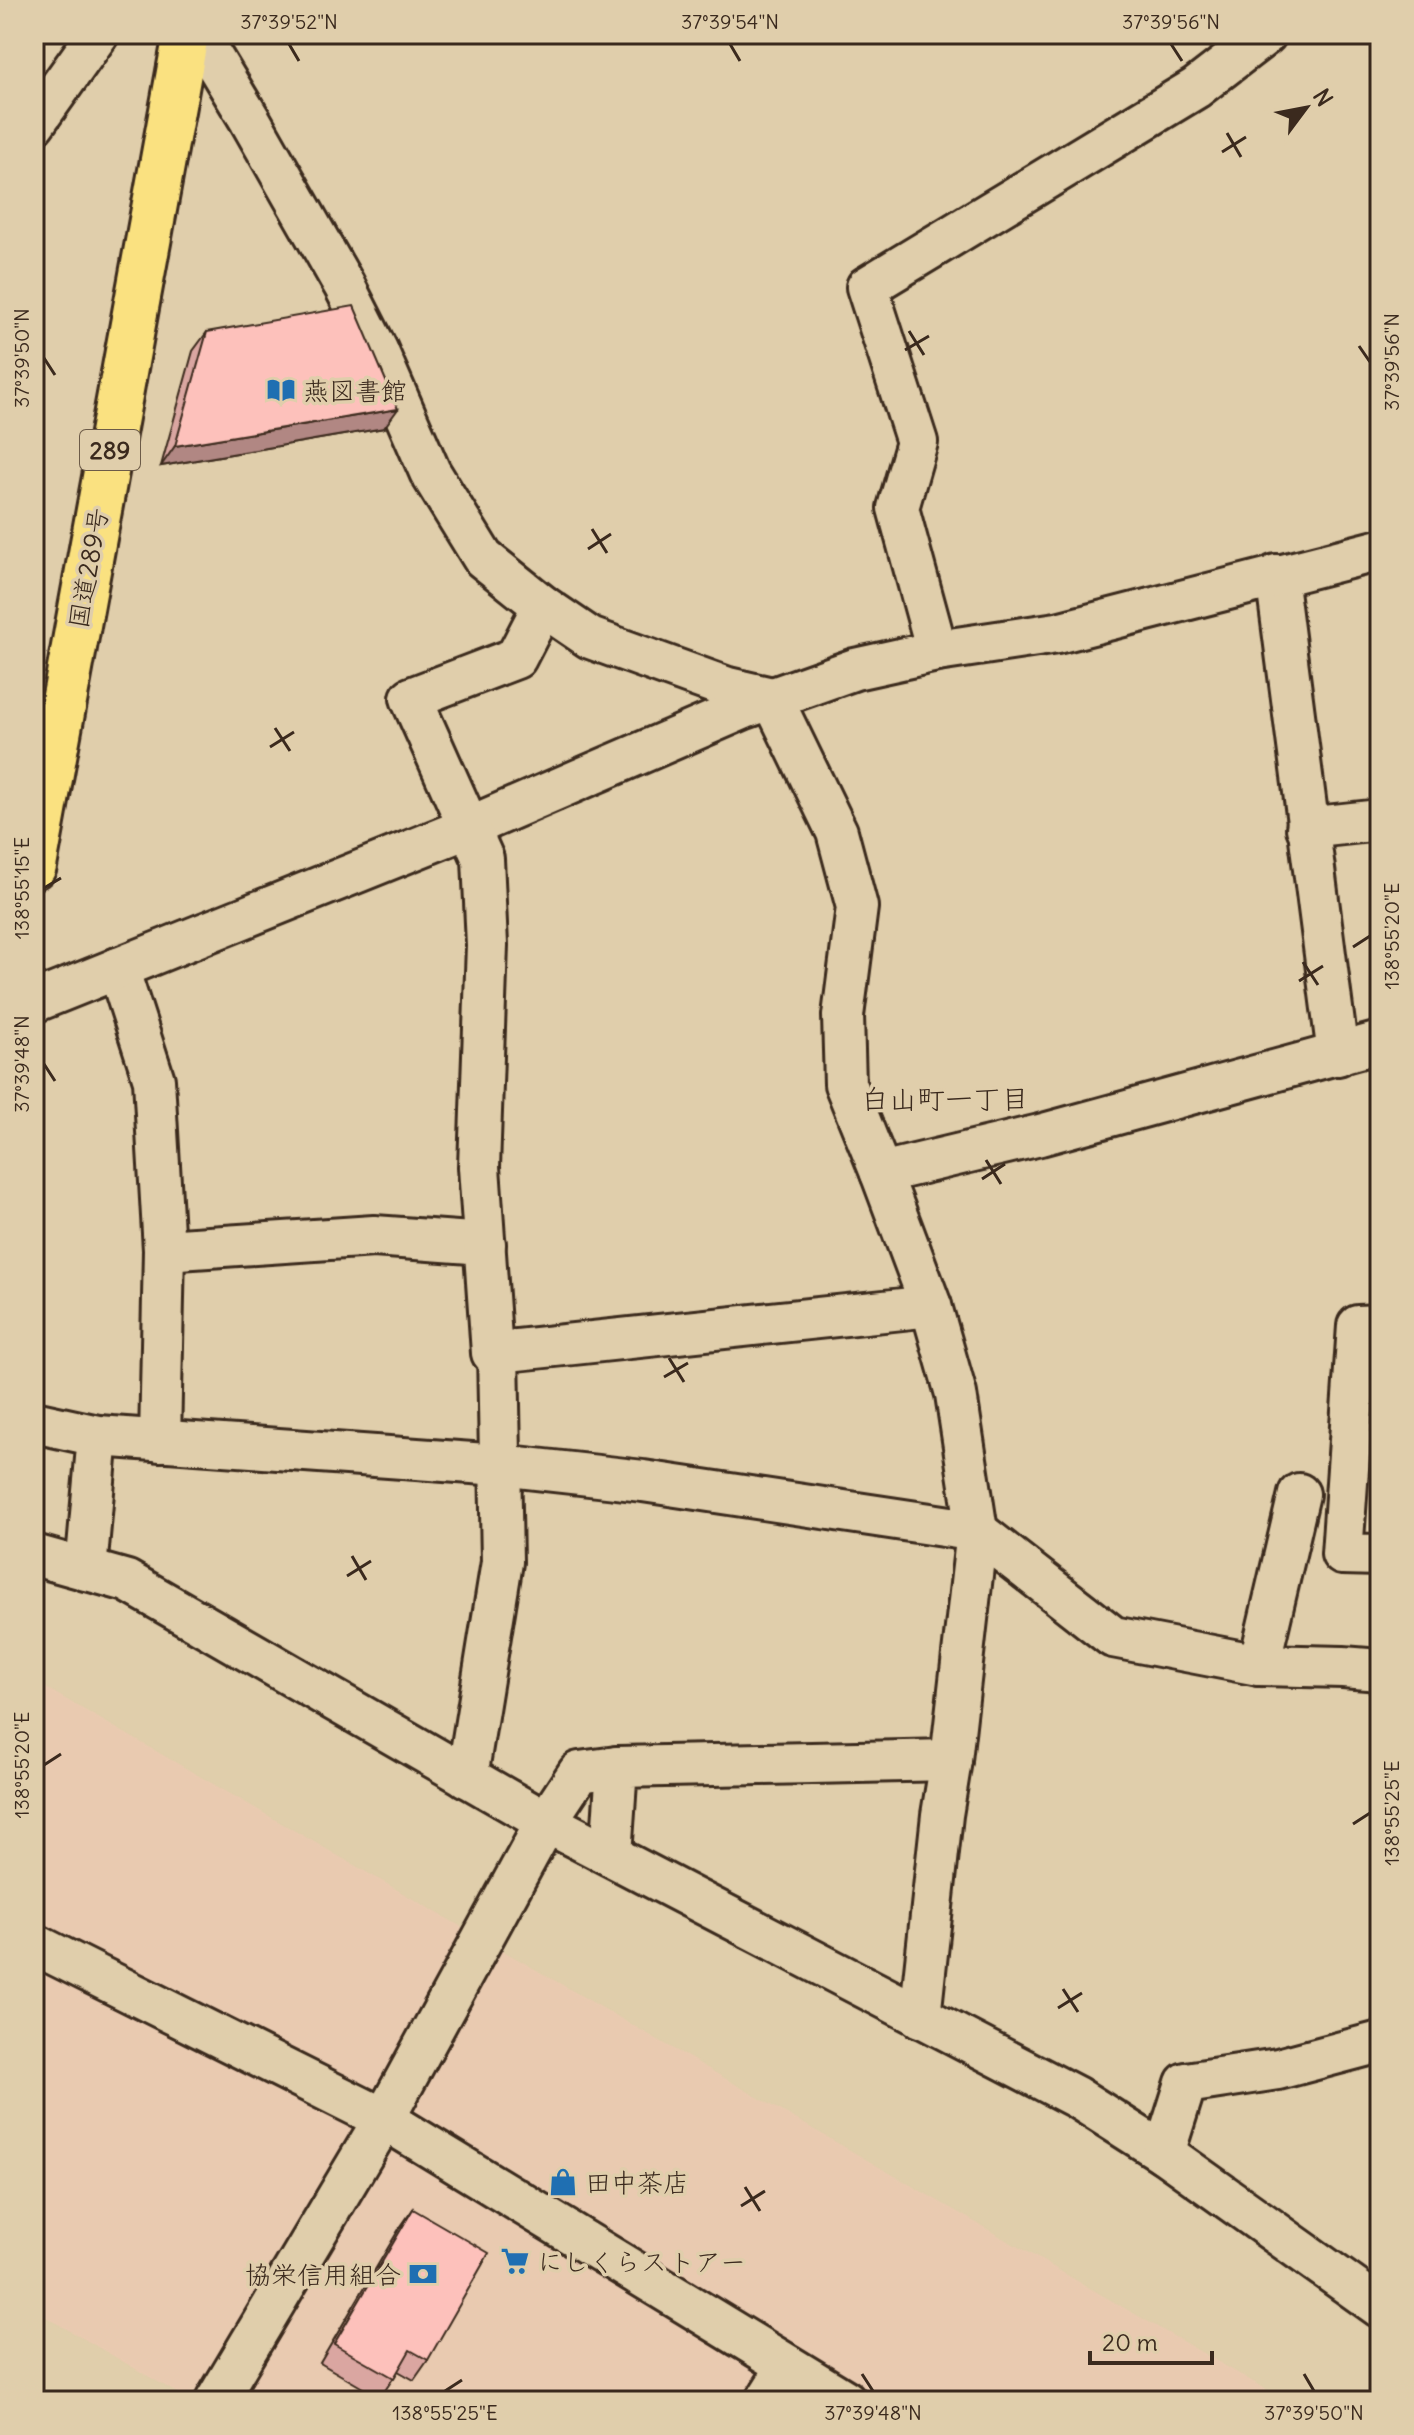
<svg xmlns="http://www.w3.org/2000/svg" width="1414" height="2435" font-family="Delius,'Klee One',sans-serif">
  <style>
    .built { fill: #e9cab0 }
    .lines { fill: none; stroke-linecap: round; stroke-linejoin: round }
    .minor-casing { stroke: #3b2a1e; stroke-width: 46 }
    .highway-casing { stroke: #3b2a1e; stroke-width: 50 }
    .minor { stroke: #e0ceab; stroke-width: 40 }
    .highway { stroke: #fae180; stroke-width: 44 }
    .wall { fill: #daa6a1; stroke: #3b2a1e; stroke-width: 2 }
    .shaded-wall { fill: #b18783; stroke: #3b2a1e; stroke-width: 2 }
    .building { fill: #fdc1bb; stroke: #3b2a1e; stroke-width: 2 }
    .ticks { fill: none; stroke: #3b2a1e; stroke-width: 3 }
    .labels { text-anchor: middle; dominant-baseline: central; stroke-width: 7; stroke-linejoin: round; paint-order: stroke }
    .shield { fill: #e0ceab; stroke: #6c5b48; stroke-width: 2 }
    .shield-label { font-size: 24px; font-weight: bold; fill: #3b2a1e }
    .poi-label { font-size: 26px; fill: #3b2a1e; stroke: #e0ceab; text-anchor: start }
    .street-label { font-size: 26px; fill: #3b2a1e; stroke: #e0ceab }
    .neighbourhood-label { font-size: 28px; fill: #3b2a1e; stroke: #e0ceab }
    .neatline { fill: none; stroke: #3b2a1e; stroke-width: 3 }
    .ticks-label { font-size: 20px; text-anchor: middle; fill: #3b2a1e }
  </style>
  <rect width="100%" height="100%" fill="#e0ceab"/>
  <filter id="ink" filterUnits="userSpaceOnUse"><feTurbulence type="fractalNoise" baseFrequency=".0125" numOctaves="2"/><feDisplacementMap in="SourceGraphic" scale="16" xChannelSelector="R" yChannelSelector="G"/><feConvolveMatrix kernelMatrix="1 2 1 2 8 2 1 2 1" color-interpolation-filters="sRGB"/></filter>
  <g filter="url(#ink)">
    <path class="built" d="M34 1681 1286 2401H191L34 2310Z"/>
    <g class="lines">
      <defs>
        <g id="minor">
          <path d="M198 34 250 120 344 285 377 350 430 472 483 558 543 606 590 638 728 688 772 698"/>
          <path d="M34 124 98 34"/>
          <path d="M1276 575 1338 1055"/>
          <path d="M937 651 898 508 917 442 867 287 1196 88 1266 34"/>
          <path d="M772 698 837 832 857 907 843 1016 845 1084 881 1173 931 1306 956 1394 977 1531 951 1760 942 1815 920 2017"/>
          <path d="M1307 828 1380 820"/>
          <path d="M118 968 154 1080 164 1250 160 1441"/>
          <path d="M34 1002 467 828 745 708 855 669 937 651 1057 633 1380 550"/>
          <path d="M881 1173 1040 1135 1380 1042"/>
          <path d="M164 1250 374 1236 485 1244"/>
          <path d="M1380 1325 1358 1326 1342 1554 1380 1555"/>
          <path d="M498 1352 931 1306"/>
          <path d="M34 1422 98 1436 500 1465 643 1481 977 1531 1113 1637 1259 1665 1343 1667 1380 1670"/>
          <path d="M34 1555 127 1581 546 1822 1076 2097 1164 2153 1380 2307"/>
          <path d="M86 1570 98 1436"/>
          <path d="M1259 1665 1299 1494"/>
          <path d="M467 1777 502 1562 498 1352 492 1353 479 1167 487 945 483 859 411 698 516 658 543 606"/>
          <path d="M611 1855 617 1767 951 1760"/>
          <path d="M34 1944 384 2119 846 2401"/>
          <path d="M1164 2153 1186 2083 1278 2069 1380 2042"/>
          <path d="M216 2401 384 2119 546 1822 579 1772 617 1767"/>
          <path d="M766 2401 788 2366"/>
        </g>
        <path id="highway" d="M34 866 186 34"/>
      </defs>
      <use href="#minor" class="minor-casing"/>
      <use href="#highway" class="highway-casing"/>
      <use href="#minor" class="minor"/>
      <use href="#highway" class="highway"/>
    </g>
    <g class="wall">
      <path d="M207 332 384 428 161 466 193 351Z"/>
      <path d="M413 2209 428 2360 414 2380 398 2371 380 2398 320 2363 399 2229Z"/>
    </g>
    <path class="shaded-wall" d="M398 409 384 428 161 466 175 446Z"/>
    <g class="building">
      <path d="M354 306 398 409 175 446 207 332Z"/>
      <path d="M413 2209 489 2253 428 2360 410 2350 394 2378 334 2344Z"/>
    </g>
  </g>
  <path class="ticks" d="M289 44 299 61M730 44 740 61M1171 44 1182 61M1227 133 1241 157M1222 152 1246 137M909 331 924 355M1359 346 1370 362M905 350 929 336M44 358 55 375M592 529 607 553M588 549 611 534M275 728 290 751M270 747 294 732M44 888 61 878M1353 947 1370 936M1303 962 1318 985M1299 981 1323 966M44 1064 55 1081M986 1160 1001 1184M982 1179 1005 1164M669 1358 684 1382M664 1377 688 1363M352 1556 366 1580M347 1576 371 1561M44 1765 61 1754M1353 1824 1370 1813M1063 1989 1078 2012M1058 2008 1082 1993M745 2187 760 2211M741 2206 765 2191M862 2374 873 2391M1304 2374 1314 2391M445 2391 462 2380"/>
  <defs>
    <symbol id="library-bare" viewBox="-9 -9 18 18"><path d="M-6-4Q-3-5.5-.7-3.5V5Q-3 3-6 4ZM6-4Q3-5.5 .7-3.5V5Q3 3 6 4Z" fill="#1f6fb2" stroke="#e0ceab" stroke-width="2.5" paint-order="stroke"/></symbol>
    <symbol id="shop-bare" viewBox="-9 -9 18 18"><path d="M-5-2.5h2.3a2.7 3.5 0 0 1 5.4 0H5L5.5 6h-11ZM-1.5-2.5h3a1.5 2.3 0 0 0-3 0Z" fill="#1f6fb2" stroke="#e0ceab" stroke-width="2.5" paint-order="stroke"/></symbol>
    <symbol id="supermarket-bare" viewBox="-9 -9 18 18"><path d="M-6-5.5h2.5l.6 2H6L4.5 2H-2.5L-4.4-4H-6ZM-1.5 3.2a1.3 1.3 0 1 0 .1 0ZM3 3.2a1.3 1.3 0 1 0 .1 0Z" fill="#1f6fb2" stroke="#e0ceab" stroke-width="2.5" paint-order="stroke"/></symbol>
    <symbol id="bank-bare" viewBox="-9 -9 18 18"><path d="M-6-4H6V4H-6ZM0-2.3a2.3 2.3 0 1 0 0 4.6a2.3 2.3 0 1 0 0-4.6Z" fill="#1f6fb2" stroke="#e0ceab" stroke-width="2.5" paint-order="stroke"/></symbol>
  </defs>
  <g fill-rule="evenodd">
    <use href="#library-bare" x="261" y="370" width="40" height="40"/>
    <use href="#shop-bare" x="543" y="2162" width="40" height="40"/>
    <use href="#supermarket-bare" x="495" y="2241" width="40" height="40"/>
    <use href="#bank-bare" x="403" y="2254" width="40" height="40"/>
  </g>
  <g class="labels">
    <rect class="shield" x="80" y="430" width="60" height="40" rx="6"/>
    <g class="shield-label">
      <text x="110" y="450">289</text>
    </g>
    <g class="poi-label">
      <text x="303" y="390">燕図書館</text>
      <text x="585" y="2182">田中茶店</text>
      <text x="537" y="2261">にしくらストアー</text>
      <text x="401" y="2274" text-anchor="end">協栄信用組合</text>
    </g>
    <g class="street-label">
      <text transform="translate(88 568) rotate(-80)">国道289号</text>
    </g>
    <g class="neighbourhood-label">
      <text x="945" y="1099">白山町一丁目</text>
    </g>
  </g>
  <rect width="1414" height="2435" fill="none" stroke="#e0ceab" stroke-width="88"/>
  <g transform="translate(1306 108) rotate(58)" stroke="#e0ceab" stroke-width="6" paint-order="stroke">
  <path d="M0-6L14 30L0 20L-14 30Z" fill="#3b2a1e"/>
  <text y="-12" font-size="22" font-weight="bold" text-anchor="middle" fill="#3b2a1e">N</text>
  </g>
  <path d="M1090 2351v12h122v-12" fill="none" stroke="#3b2a1e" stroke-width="4"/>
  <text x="1102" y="2351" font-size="24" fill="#3b2a1e" stroke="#e0ceab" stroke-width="6" paint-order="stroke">20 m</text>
  <rect x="44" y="44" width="1326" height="2347" class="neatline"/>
  <g class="ticks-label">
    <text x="289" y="29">37°39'52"N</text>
    <text x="730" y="29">37°39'54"N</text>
    <text x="1171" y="29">37°39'56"N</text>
    <text transform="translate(22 358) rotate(-90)" y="7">37°39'50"N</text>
    <text transform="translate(1392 362) rotate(-90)" y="7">37°39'56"N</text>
    <text transform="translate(22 888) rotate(-90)" y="7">138°55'15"E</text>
    <text transform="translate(1392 936) rotate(-90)" y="7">138°55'20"E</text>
    <text transform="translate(22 1064) rotate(-90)" y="7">37°39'48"N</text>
    <text transform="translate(22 1765) rotate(-90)" y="7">138°55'20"E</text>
    <text transform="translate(1392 1813) rotate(-90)" y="7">138°55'25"E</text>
    <text x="445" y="2420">138°55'25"E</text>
    <text x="873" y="2420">37°39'48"N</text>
    <text x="1314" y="2420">37°39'50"N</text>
  </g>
</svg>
